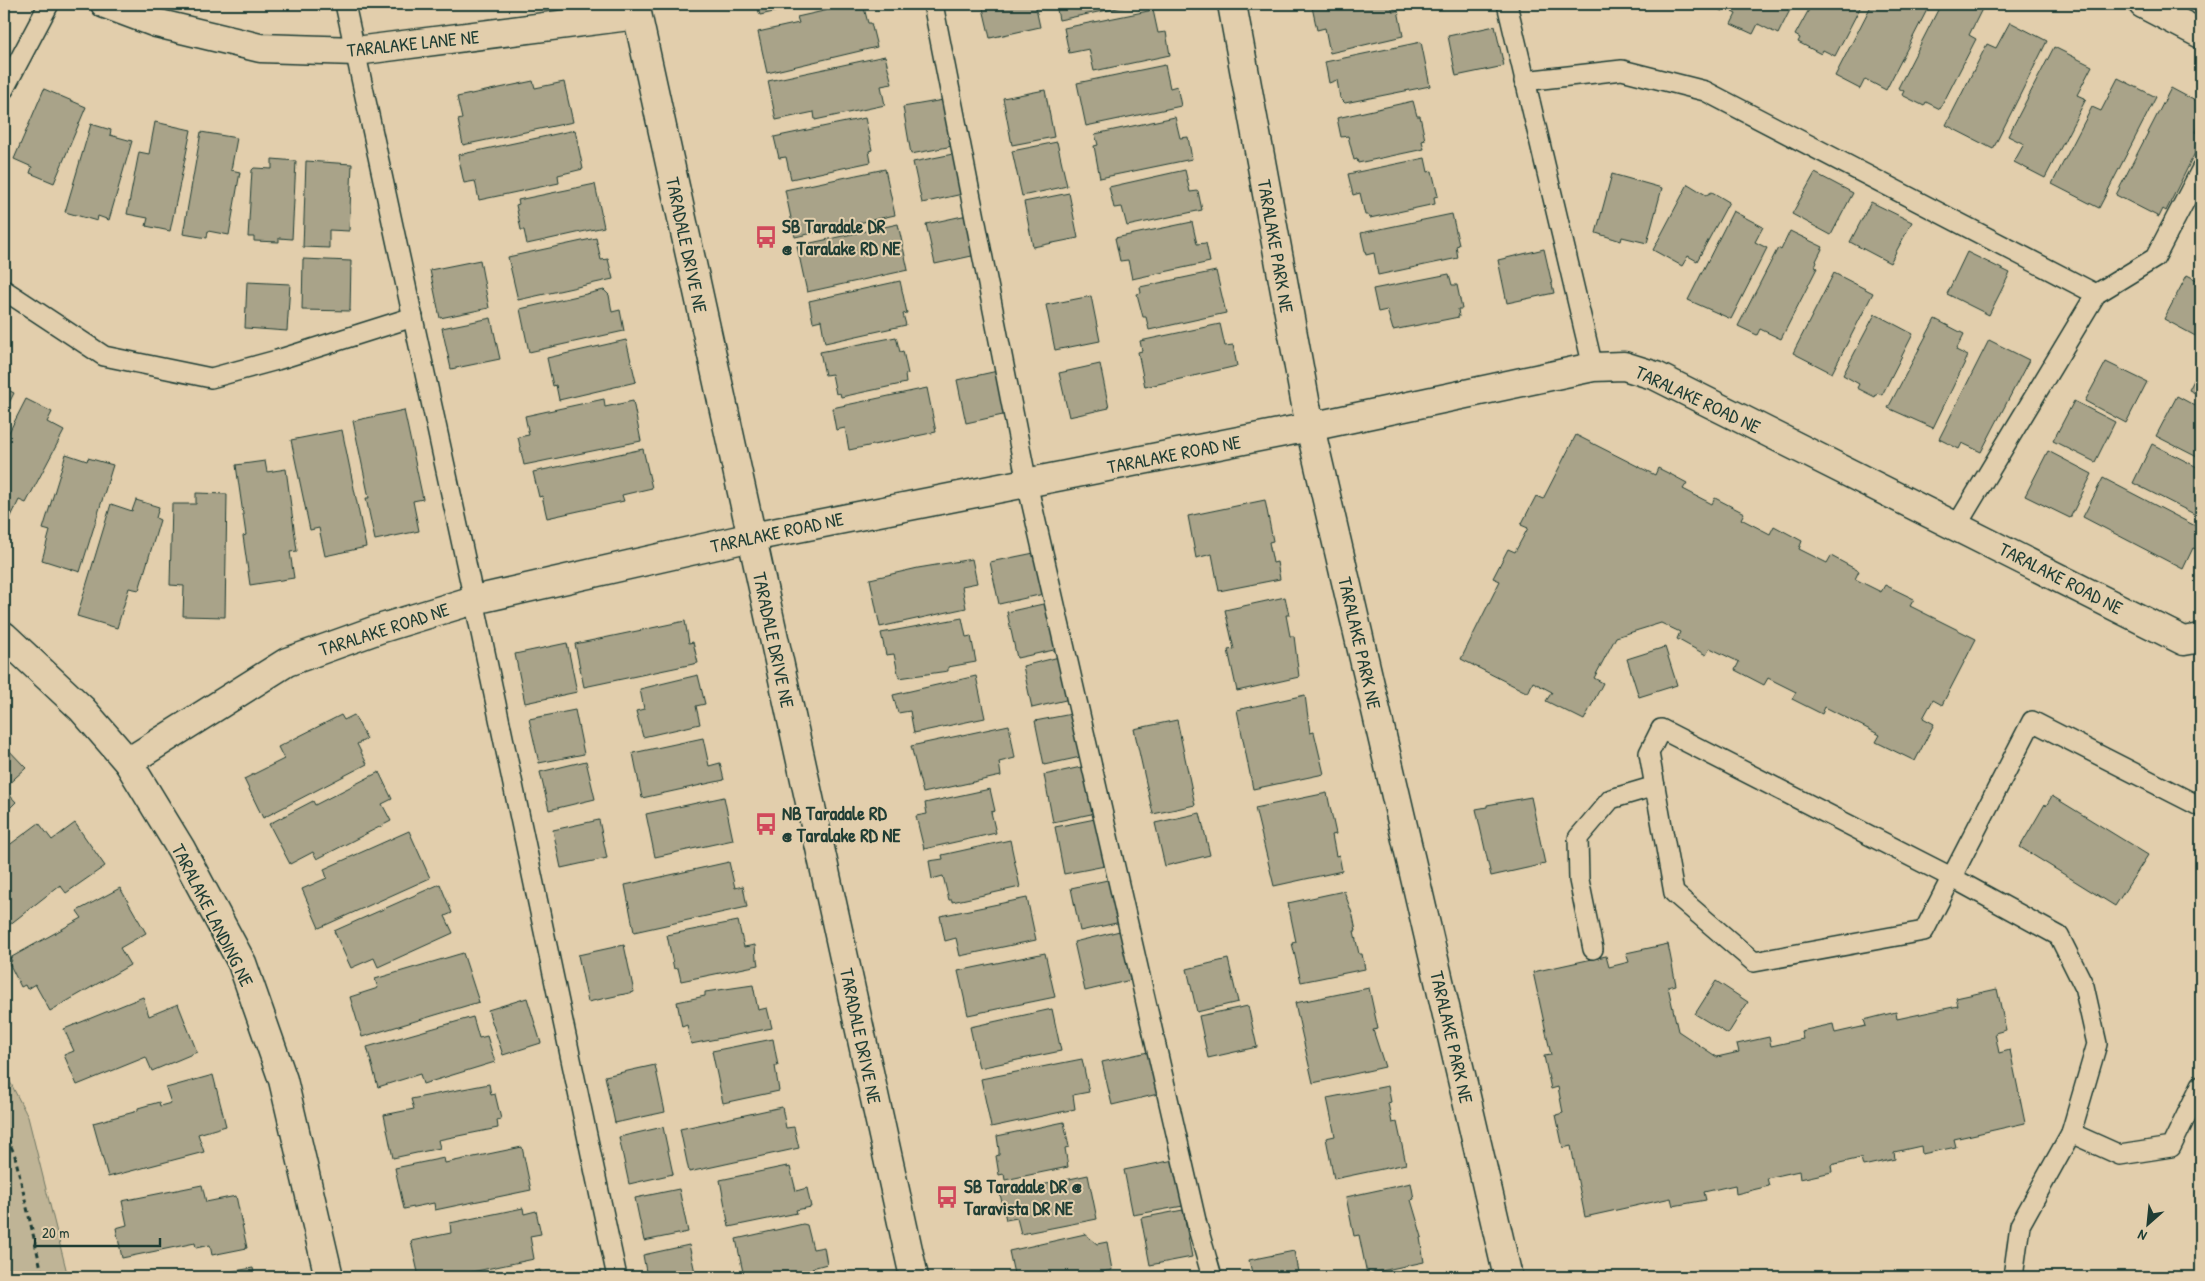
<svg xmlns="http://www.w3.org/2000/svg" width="2205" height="1281" font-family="'Patrick Hand',sans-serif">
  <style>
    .green { fill: #bfb496; stroke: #6f7865 }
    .building { fill: #a9a389; stroke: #1f3d34 }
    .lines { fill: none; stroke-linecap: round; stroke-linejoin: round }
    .lane-casing { stroke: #1f3d34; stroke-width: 22 }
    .street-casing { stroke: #1f3d34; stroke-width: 31 }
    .secondary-casing { stroke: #1f3d34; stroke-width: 31 }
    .path { stroke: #1f3d34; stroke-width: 3; stroke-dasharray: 5 4; stroke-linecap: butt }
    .lane { stroke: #e2ceac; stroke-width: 19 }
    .street { stroke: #e2ceac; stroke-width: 28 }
    .secondary { stroke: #e2ceac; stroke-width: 28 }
    .labels { text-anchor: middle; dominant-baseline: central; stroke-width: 4; stroke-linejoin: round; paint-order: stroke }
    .street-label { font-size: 19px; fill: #1f3d34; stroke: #e2ceac }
    .poi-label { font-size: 19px; font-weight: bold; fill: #1f3d34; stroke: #e2ceac; text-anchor: start }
  </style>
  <rect width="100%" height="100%" fill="#e2ceac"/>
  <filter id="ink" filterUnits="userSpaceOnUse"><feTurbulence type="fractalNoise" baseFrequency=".02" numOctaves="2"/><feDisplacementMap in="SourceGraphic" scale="10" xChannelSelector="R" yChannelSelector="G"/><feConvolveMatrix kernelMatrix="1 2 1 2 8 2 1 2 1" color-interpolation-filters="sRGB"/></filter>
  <g filter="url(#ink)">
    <path class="green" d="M4 1070 28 1117 68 1277H4Z"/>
    <g class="building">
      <path d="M756 4H810L760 15Z"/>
      <path d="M855 4H863L868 23H871L877 47 767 73 758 32 799 23 797 17Z"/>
      <path d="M982 4H1035L1040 27 990 38Z"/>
      <path d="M1056 4H1137L1059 20Z"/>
      <path d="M1327 4H1391L1393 12 1398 10 1403 36 1330 53 1325 28 1317 30 1312 7Z"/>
      <path d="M1708 4H1726L1722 11Z"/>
      <path d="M1736 4H1793L1778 34 1758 24 1753 34 1731 24 1736 14 1732 12Z"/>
      <path d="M1812 4H1862L1835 56 1823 50 1821 54 1798 42 1800 38 1795 35Z"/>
      <path d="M1872 4H1930L1886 90 1865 79 1860 89 1835 76Z"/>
      <path d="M1941 4H1972L1982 9 1969 35 1976 39 1940 109 1926 102 1924 106 1902 95 1904 91 1898 88Z"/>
      <path d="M1153 10 1158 33 1166 32 1170 55 1094 71 1089 49 1069 53 1064 28Z"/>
      <path d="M2010 22 2047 41 1993 149 1946 125 1987 44 1996 48Z"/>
      <path d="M1495 26 1504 66 1456 76 1448 36Z"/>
      <path d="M1421 42 1430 86 1345 103 1340 98 1337 80 1329 83 1325 62Z"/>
      <path d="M2054 47 2092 66 2077 95 2086 99 2045 178 2014 162 2024 144 2008 136Z"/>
      <path d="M885 56 892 84 881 86 885 105 815 120 814 112 776 120 768 81Z"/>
      <path d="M1165 65 1170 88 1177 86 1181 106 1086 126 1077 83Z"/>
      <path d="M2118 78 2156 97 2099 208 2052 184 2092 107 2101 111Z"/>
      <path d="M533 81 535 88 564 82 573 122 463 145 458 120 462 119 457 97Z"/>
      <path d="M2171 88 2201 104V120L2195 132 2201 135V141L2166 211 2163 209 2159 217 2116 195Z"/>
      <path d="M44 89 86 107 54 183 30 173 32 167 14 159Z"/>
      <path d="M1045 90 1054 137 1012 145 1003 98Z"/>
      <path d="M949 99 958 145 911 154 903 107Z"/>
      <path d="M1413 101 1417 116H1420L1425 140 1422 141 1424 149 1358 163 1357 159 1354 160 1348 136 1341 137 1337 118Z"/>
      <path d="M1175 117 1180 138 1188 137 1192 159 1100 178 1094 146 1098 145 1095 134Z"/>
      <path d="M865 118 872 150 869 151 871 162 791 179 786 157 779 158 774 137Z"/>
      <path d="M155 122 191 130 170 231 146 226 148 218 127 214 139 152 149 154Z"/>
      <path d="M91 124 111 130 110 135 132 141 109 220 98 216 97 221 65 212Z"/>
      <path d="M575 130 583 169 558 175 559 183 479 200 475 181 464 183 458 155Z"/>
      <path d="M201 132 237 138 231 170 240 172 229 235 208 231 207 238 183 234Z"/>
      <path d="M1057 142 1067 186 1022 196 1012 151Z"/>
      <path d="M958 153 967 193 922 203 913 162Z"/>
      <path d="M1425 158 1428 172 1432 171 1438 196 1434 197 1435 204 1370 218 1368 215H1365L1360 193 1353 195 1348 174Z"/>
      <path d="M272 159 296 161 292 239 279 238V242L254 241V237H248L252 170 254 168 272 169Z"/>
      <path d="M306 161 352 164 349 231 329 230V248L303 247Z"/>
      <path d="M885 169 895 215 795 237 785 190Z"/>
      <path d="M1185 170 1190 192 1198 191 1202 210 1127 226 1122 207 1114 208 1109 187Z"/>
      <path d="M1815 173 1853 193 1831 235 1792 214Z"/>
      <path d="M1612 174 1662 188 1647 243 1622 237 1621 241 1596 233Z"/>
      <path d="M595 184 604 227 527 244 524 230H521L516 205 519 204 518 200Z"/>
      <path d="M1688 184 1706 195 1712 192 1729 202 1697 261 1688 256 1682 266 1653 250Z"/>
      <path d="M1069 193 1078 238 1033 247 1024 202Z"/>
      <path d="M1871 202 1912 222 1890 263 1850 242Z"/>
      <path d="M1733 211 1763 227 1755 242 1767 248 1731 319 1688 300Z"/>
      <path d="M972 214 981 254 935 264 926 224Z"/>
      <path d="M1452 214 1459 245 1456 246 1458 258 1378 275 1374 253 1366 255 1361 233Z"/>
      <path d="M1192 222 1197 244 1206 243 1210 262 1132 279 1128 260 1120 261 1115 238Z"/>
      <path d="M898 224 908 270 807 292 797 246Z"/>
      <path d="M1790 231 1823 247 1816 261 1817 262 1815 267 1817 268 1781 339 1760 329 1757 335 1738 326 1778 248 1781 250Z"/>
      <path d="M596 238 601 260 608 259 613 279 518 300 508 257Z"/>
      <path d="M1544 249 1554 293 1507 303 1498 260Z"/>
      <path d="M1967 252 2010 273 1989 315 1947 294Z"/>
      <path d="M303 259 351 261 350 311 302 310Z"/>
      <path d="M480 260 489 308 440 318 430 270Z"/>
      <path d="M1216 271 1226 313 1149 330 1146 317H1143L1137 294 1141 293 1140 287Z"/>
      <path d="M1834 273 1873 293 1832 373 1793 353Z"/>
      <path d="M1449 274 1452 285H1457L1462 309H1458L1459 317 1393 330 1387 310 1378 312 1373 289Z"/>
      <path d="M2187 275 2201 282V339L2164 319Z"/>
      <path d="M900 281 907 313 903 314 906 325 825 343 821 320 813 322 809 301Z"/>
      <path d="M247 282 290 284 287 331 245 328Z"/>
      <path d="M604 290 609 295 612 312 620 310 624 331 529 352 520 309Z"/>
      <path d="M1091 296 1100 341 1055 350 1046 305Z"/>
      <path d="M1875 314 1913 334 1882 395 1877 393 1875 397 1857 388 1859 384 1843 375Z"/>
      <path d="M491 318 500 359 451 369 442 328Z"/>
      <path d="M1935 319 1964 334 1956 350 1968 356 1933 428 1888 408Z"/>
      <path d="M1220 324 1225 346 1233 345 1237 366 1145 387 1138 352 1142 351 1140 341Z"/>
      <path d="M896 337 900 352 903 351 908 374 905 375 906 383 841 397 840 393 836 394 832 374 825 375 820 352Z"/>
      <path d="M626 340 636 382 559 400 556 385 553 386 547 358Z"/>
      <path d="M1989 340 2029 360 1981 452 1962 443 1959 449 1939 439Z"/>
      <path d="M2106 362 2147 382 2126 423 2085 401Z"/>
      <path d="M1100 364 1109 408 1069 417 1059 373Z"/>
      <path d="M2201 366V396L2189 390Z"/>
      <path d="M1002 370 1012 413 966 423 957 380Z"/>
      <path d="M4 388 14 393 4 413Z"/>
      <path d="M927 388 936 432 849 450 845 428 836 430 832 408Z"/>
      <path d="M2177 396 2201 409V459L2156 436Z"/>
      <path d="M26 399 52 412 47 422 64 431 26 503 19 500 7 525 4 523V442Z"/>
      <path d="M604 399 605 407 633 401 641 441 524 465 518 437 529 435 525 416Z"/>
      <path d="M2074 401 2115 422 2095 462 2053 441Z"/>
      <path d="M404 410 423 499 413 501 419 531 375 540 366 498H369L353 421Z"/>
      <path d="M342 430 366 547 325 556 319 528 310 530 291 440Z"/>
      <path d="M1576 435 1655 475 1658 468 1672 475 1687 483 1683 489 1712 504 1715 498 1744 513 1741 519 1770 534 1774 526 1802 541 1799 549 1827 563 1831 556 1859 571 1855 579 1881 592 1885 585 1914 599 1910 606 1976 639 1942 705 1933 700 1923 718 1934 724 1915 761 1876 742 1880 735 1825 707 1822 714 1792 699 1796 692 1768 678 1764 685 1735 670 1739 662 1710 648 1706 655 1677 639 1680 632 1661 623 1616 637 1594 678 1603 683 1584 720 1546 701 1552 692 1533 682 1528 693 1461 659 1500 581 1493 578 1508 549 1515 552 1528 528 1521 525 1536 496 1543 499Z"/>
      <path d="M2152 444 2201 469 2200 517 2133 483Z"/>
      <path d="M643 449 652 488 622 495 624 501 547 518 542 496 539 497 533 472Z"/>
      <path d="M2048 451 2092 474 2070 518 2025 496Z"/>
      <path d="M66 454 87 461 88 458 113 465 80 572 42 560 50 531 43 529Z"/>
      <path d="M265 461 267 472 286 469 297 551 290 552 294 578 250 585 243 536 246 535 236 465Z"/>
      <path d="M2103 478 2201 529V539L2196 549 2193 548 2183 569 2083 517Z"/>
      <path d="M196 493 227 494 225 617 183 616 184 586 170 585 172 504H196Z"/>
      <path d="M136 500 159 507 156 518 160 520 139 590 129 588 117 628 77 616 111 504 132 511Z"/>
      <path d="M1265 500 1273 541 1269 542 1273 563 1277 562 1280 579 1219 591 1212 554 1196 558 1188 516Z"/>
      <path d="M1039 552 1048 593 999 604 990 562Z"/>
      <path d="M972 559 977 583 962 586 966 608 880 627 870 579 918 568Z"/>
      <path d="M1285 597 1289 615H1286L1290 636H1294L1299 677 1237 691 1228 650 1234 649 1225 610Z"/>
      <path d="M1052 602 1063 648 1017 658 1007 612Z"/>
      <path d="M962 618 966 637 971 636 976 662 948 667V671L899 678 894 654 886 655 881 633Z"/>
      <path d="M685 621 689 643 693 642 698 663 584 687 575 644Z"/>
      <path d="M567 643 577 692 525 703 515 654Z"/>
      <path d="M1665 647 1677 685 1639 697 1627 659Z"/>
      <path d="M1063 656 1074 698 1032 708 1023 666Z"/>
      <path d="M698 675 705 704 696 706 700 724 643 737 636 711 644 709 640 689Z"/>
      <path d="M976 676 985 718 914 733 910 711 898 713 893 695Z"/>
      <path d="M1305 695 1310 733 1314 732 1324 774 1253 789 1237 710Z"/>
      <path d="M575 710 584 754 539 763 529 719Z"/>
      <path d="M1077 713 1085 756 1044 765 1035 721Z"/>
      <path d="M341 715 344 720 354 715 367 739 357 744 367 764 263 818 244 779 284 759 278 747Z"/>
      <path d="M1177 720 1195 805 1153 814 1134 729Z"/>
      <path d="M1009 725 1015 758 999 762 1001 776 923 793 911 746Z"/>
      <path d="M703 738 709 766 720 763 724 780 642 798 633 753Z"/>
      <path d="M4 745 26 768 4 788Z"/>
      <path d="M586 761 595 799 549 810 540 772Z"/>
      <path d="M1086 766 1096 813 1053 822 1044 775Z"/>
      <path d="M379 772 392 799 382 804 391 821 317 859 313 852 290 864 269 824 313 801 315 805Z"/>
      <path d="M4 789 16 802 4 814Z"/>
      <path d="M990 789 995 811 991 812 996 833 924 849 916 816 927 814 925 803Z"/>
      <path d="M1327 793 1336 834 1332 835 1336 856 1339 855 1342 871 1274 886 1255 808Z"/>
      <path d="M2052 796 2148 855 2115 906 2020 847 2045 804 2046 806Z"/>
      <path d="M724 797 733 840 655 857 646 814Z"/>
      <path d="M1531 797 1545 864 1491 876 1476 809 1487 807V805Z"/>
      <path d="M1200 813 1210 855 1165 866 1155 823Z"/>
      <path d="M1100 818 1110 865 1064 874 1055 827Z"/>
      <path d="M599 820 607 858 561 868 553 830Z"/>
      <path d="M39 823 52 840 75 823 105 866 66 893 60 885 4 929V849Z"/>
      <path d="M409 831 430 878 319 928 302 889 327 878 324 869Z"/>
      <path d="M1010 840 1020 887 952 902V900H949L943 876 932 879 929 861 943 859 942 855Z"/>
      <path d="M729 862 735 888 743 886 747 907 634 932 625 885Z"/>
      <path d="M1112 879 1121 922 1080 931 1071 888Z"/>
      <path d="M440 884 452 913 445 916 453 933 378 967 374 958 351 968 334 931Z"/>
      <path d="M120 888 146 933 120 948 130 965 50 1011 35 984 27 989 25 985 21 987 9 963 12 961 10 958 82 918 77 911Z"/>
      <path d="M1344 891 1353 916 1356 931H1354L1359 954H1362L1365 969 1301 982 1292 943 1296 942 1288 903Z"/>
      <path d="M1027 898 1036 940 960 956 956 938 945 941 940 916Z"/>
      <path d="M738 921 744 947 755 945 756 959H758L759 965 681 981 678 968 674 969 667 935Z"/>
      <path d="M1124 930 1135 979 1085 991 1074 942Z"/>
      <path d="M1668 944 1676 985 1668 987 1678 1031 1717 1057 1739 1052 1737 1044 1769 1037 1771 1046 1803 1039 1801 1031 1833 1024 1835 1033 1866 1026 1864 1020 1896 1012 1897 1019 1958 1006 1956 998 1997 989 2006 1030 1995 1033 1999 1053 2010 1050 2025 1123 1954 1139 1956 1147 1922 1154 1921 1146 1894 1152 1895 1159 1863 1166 1861 1158 1831 1165 1832 1172 1800 1179 1799 1171 1767 1178 1769 1186 1736 1194 1735 1185 1704 1192 1706 1200 1673 1206 1671 1198 1585 1217 1571 1146 1563 1148 1556 1115 1563 1113 1558 1087 1551 1089 1544 1056 1551 1055 1533 972 1606 956 1609 967 1629 962 1626 953Z"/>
      <path d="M624 945 634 992 588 1002 578 955Z"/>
      <path d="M463 953 479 1002 362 1037 350 997 378 988 375 979Z"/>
      <path d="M1045 953 1055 997 968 1015 958 971Z"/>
      <path d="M1228 959 1238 1002 1197 1012 1187 969Z"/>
      <path d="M1716 981 1748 1002 1728 1034 1695 1014Z"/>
      <path d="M753 985 758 1010 767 1008 772 1028 691 1044 687 1025 682 1027 677 1002 705 996V992Z"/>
      <path d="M1369 988 1378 1029 1373 1030 1385 1067 1313 1083 1295 1003Z"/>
      <path d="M143 997 149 1016 178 1004 197 1052 152 1071 146 1057 77 1085 64 1055 74 1051 64 1029Z"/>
      <path d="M527 998 541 1043 503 1055 488 1010Z"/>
      <path d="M1248 1006 1257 1047 1208 1058 1199 1016Z"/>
      <path d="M1052 1009 1061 1051 979 1068 970 1027Z"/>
      <path d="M473 1017 479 1038 487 1036 495 1062 423 1084 420 1074 378 1087 367 1047Z"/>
      <path d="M773 1039 778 1066H775L779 1091 723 1103 712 1051Z"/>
      <path d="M1148 1052 1158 1094 1112 1105 1102 1062Z"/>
      <path d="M1082 1059 1089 1092 1073 1095 1075 1109 991 1127 981 1079Z"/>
      <path d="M655 1065 665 1112 615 1123 605 1076Z"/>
      <path d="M213 1075 226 1126 198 1134 204 1152 108 1177 93 1123 138 1111V1108L159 1102 160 1106 171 1103 166 1088Z"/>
      <path d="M489 1084 491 1095 495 1094 501 1119 497 1120 498 1128 438 1140 440 1148 393 1158 384 1115 414 1109 411 1099Z"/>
      <path d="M1388 1086 1391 1102 1388 1103 1392 1123 1397 1122 1406 1164 1334 1179 1326 1138 1335 1136 1327 1098Z"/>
      <path d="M782 1107 786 1128 794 1127 799 1148 689 1172 680 1129Z"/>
      <path d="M1064 1122 1069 1147 1065 1148 1068 1167 1005 1180 1004 1174 999 1175 996 1156 999 1155V1150L997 1136Z"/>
      <path d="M663 1127 673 1174 629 1184 619 1137Z"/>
      <path d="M522 1147 531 1190 435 1210 434 1203 404 1209 395 1168 444 1158 445 1163Z"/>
      <path d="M1174 1160 1183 1206 1133 1215 1124 1170Z"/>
      <path d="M787 1166V1168L790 1167 796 1191 807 1188 811 1207 796 1210 797 1213 729 1227 720 1180Z"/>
      <path d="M1088 1175 1097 1219 1021 1234 1017 1218 1006 1220 1000 1194Z"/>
      <path d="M1411 1183 1414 1199 1411 1200 1422 1237 1420 1238 1424 1262 1367 1274 1359 1235 1354 1236 1346 1197Z"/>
      <path d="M202 1185 206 1202 236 1196 247 1248 212 1255 210 1245 196 1248 195 1243 122 1258 116 1228 127 1225 122 1201Z"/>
      <path d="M679 1189 688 1232 644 1241 635 1198Z"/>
      <path d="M523 1208 524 1214 536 1211 541 1234 530 1236 534 1259 448 1277H419L411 1241 451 1233 450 1223Z"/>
      <path d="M1183 1210 1192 1257 1150 1265 1141 1218Z"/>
      <path d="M803 1224 807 1225 813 1249 824 1247 827 1264 812 1268 813 1271 784 1277H744L736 1239Z"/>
      <path d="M1085 1234 1097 1244 1107 1242 1112 1270 1093 1274 1094 1277H1027L1026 1272 1014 1274 1009 1251Z"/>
      <path d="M689 1245 696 1277H647L643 1255Z"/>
      <path d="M1294 1251 1299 1277H1253L1249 1260Z"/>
      <path d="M253 1268 255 1277H204V1276Z"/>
      <path d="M540 1270 542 1277H508Z"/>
    </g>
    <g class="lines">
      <defs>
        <g id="lane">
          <path d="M345 4 474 600 617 1277"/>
          <path d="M933 4 1027 483 1197 1225 1212 1277"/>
          <path d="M1507 4 1593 367"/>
          <path d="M1524 81 1622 70 1705 91 2096 294"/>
          <path d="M4 89 49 4"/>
          <path d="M4 290 104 356 211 378 277 360 413 317"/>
          <path d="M1957 525 2096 294 2155 258 2201 170"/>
          <path d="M1593 949 1579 880 1578 838 1611 799 1655 786"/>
          <path d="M2071 1133 2120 1155 2171 1147 2201 1085"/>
          <path d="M2013 1277 2020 1225 2071 1133 2097 1044 2084 986 2059 936 1951 877 1661 729 1649 753 1674 893 1754 962 1924 931 2032 721 2201 807"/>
        </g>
        <g id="street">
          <path d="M105 4 156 23 260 48 356 51 637 15"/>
          <path d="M1232 4 1310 427 1508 1277"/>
          <path d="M2143 4 2201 34"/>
          <path d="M4 636 82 709 128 762 181 849 242 963 283 1080 329 1277"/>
          <path d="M128 762 287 662 379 629 474 600 752 537 1310 427 1593 367 1624 366 1656 376 2184 641 2201 638"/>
        </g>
        <path id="secondary" d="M635 4 914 1277"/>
      </defs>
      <use href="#lane" class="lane-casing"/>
      <use href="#street" class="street-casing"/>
      <use href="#secondary" class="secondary-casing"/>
      <path class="path" d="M4 1130 15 1156 43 1277"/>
      <use href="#lane" class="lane"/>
      <use href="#street" class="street"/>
      <use href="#secondary" class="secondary"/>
    </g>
  </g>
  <defs>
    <symbol id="bus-bare" viewBox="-9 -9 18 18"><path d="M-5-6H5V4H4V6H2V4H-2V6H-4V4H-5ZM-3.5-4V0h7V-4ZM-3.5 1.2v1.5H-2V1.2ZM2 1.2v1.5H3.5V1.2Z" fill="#d1495b" stroke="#e2ceac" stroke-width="2.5" paint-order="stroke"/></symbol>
  </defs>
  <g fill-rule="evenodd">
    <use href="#bus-bare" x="750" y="221" width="32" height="32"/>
    <use href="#bus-bare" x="750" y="808" width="32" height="32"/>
    <use href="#bus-bare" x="931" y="1181" width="32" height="32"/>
  </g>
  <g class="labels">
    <g class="street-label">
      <text transform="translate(413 43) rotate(-6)">TARALAKE LANE NE</text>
      <text transform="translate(687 245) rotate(78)">TARADALE DRIVE NE</text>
      <text transform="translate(1276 246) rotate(80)">TARALAKE PARK NE</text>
      <text transform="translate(1698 399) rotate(25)">TARALAKE ROAD NE</text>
      <text transform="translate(1174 454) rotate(-11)">TARALAKE ROAD NE</text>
      <text transform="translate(777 532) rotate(-12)">TARALAKE ROAD NE</text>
      <text transform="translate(2061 578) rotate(27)">TARALAKE ROAD NE</text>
      <text transform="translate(384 629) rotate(-18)">TARALAKE ROAD NE</text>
      <text transform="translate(774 640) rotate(78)">TARADALE DRIVE NE</text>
      <text transform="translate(1360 643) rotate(77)">TARALAKE PARK NE</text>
      <text transform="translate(213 915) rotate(63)">TARALAKE LANDING NE</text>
      <text transform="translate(861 1036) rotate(78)">TARADALE DRIVE NE</text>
      <text transform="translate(1452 1037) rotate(77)">TARALAKE PARK NE</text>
    </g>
    <g class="poi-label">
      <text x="782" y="226">SB Taradale DR<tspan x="782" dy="22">@ Taralake RD NE</tspan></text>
      <text x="782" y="813">NB Taradale RD<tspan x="782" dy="22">@ Taralake RD NE</tspan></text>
      <text x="964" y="1186">SB Taradale DR @<tspan x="964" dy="22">Taravista DR NE</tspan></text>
    </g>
  </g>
  <rect width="2205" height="1281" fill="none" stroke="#e2ceac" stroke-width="20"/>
  <rect x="10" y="10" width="2185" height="1261" fill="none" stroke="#1f3d34" stroke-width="2" filter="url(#ink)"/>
  <g transform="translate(2148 1224) rotate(207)" stroke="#e2ceac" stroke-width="4" paint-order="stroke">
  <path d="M0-4L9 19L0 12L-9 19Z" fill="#1f3d34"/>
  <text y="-8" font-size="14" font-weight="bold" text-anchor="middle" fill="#1f3d34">N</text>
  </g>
  <path d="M35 1238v8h125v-8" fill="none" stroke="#1f3d34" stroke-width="2.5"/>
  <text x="42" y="1238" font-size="15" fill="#1f3d34" stroke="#e2ceac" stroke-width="4" paint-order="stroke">20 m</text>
</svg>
